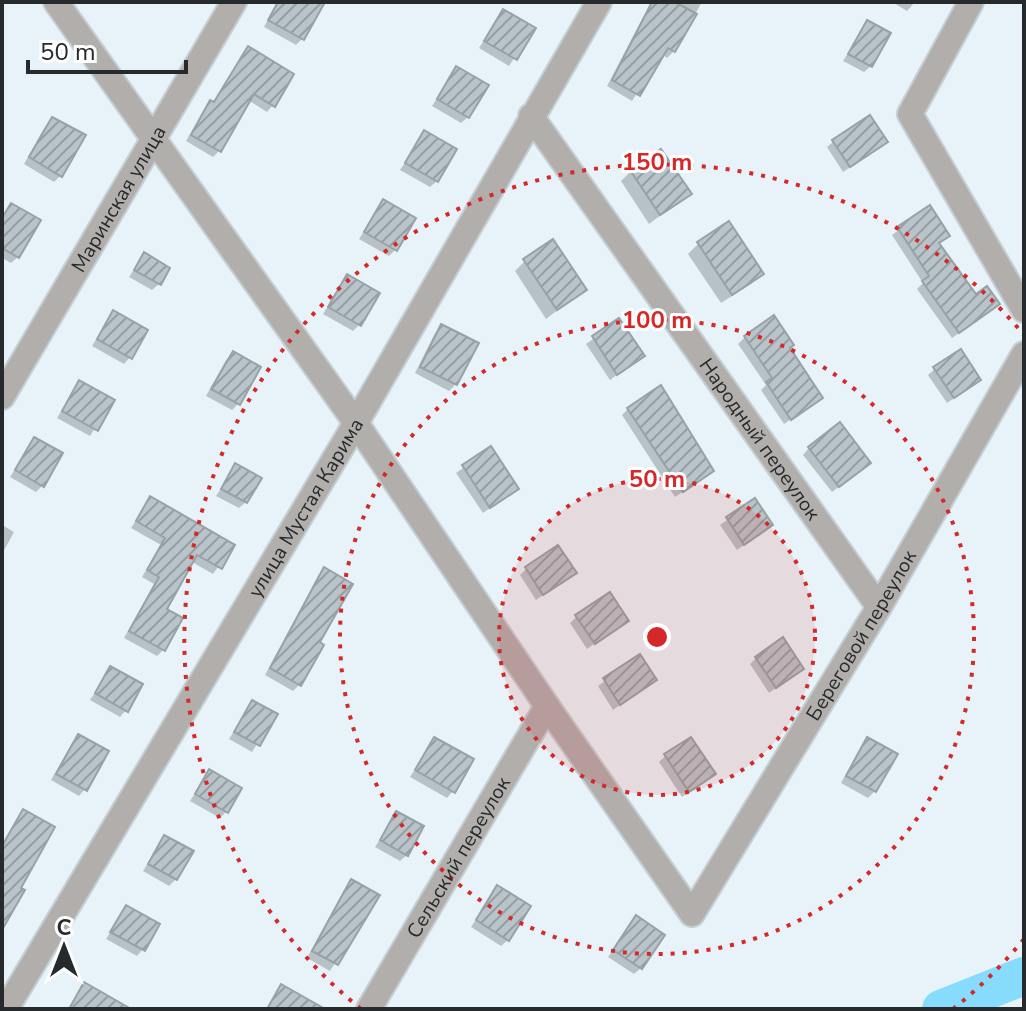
<svg xmlns="http://www.w3.org/2000/svg" width="1026" height="1011" font-family="'Nunito Sans',sans-serif">
  <style>
    .shadow { fill: #0003 }
    .lines { fill: none; stroke-linecap: round; stroke-linejoin: round }
    .river { stroke: #87dcfd; stroke-width: 38 }
    .building { fill: url(#building-hatch); stroke: #97a2a7; stroke-width: 2 }
    .minor-casing { stroke: #c4cfd3; stroke-width: 28 }
    .minor { stroke: #b2aeab; stroke-width: 24 }
    .ring { fill: none; stroke: #d62828; stroke-width: 4; stroke-dasharray: 4 8 }
    .labels { text-anchor: middle; dominant-baseline: central; stroke-width: 6; stroke-linejoin: round; paint-order: stroke }
    .street-label { font-size: 20px; fill: #262a2c; stroke: #fefefe }
    .centre { fill: #d62828; stroke: #fefefe; stroke-width: 4 }
    .ring-label { font-size: 24px; text-anchor: middle; font-weight: bold; fill: #d62828; stroke: #fefefe; stroke-width: 6; stroke-linejoin: round; paint-order: stroke }
  </style>
  <defs>
    <pattern id="building-hatch" width="6" height="6" patternUnits="userSpaceOnUse" patternTransform="scale(2)"><rect width="6" height="6" fill="#b8c4c9"/><path d="M-1 1l2-2M0 6l6-6M5 7l2-2" fill="none" stroke="#959fa3"/></pattern>
  </defs>
  <rect width="100%" height="100%" fill="#e7f3f8"/>
  <g class="shadow">
    <path d="M277 2H312L302 39 296 45 264 27Z"/>
    <path d="M651 2H702L674 51 667 58 662 54 632 101 607 86Z"/>
    <path d="M892 2H915L907 11Z"/>
    <path d="M503 11 533 28 509 66 479 48Z"/>
    <path d="M868 22 871 66 864 72 843 61Z"/>
    <path d="M249 48 273 105 267 112 248 100 220 150 213 157 186 141 204 109 210 102 212 104Z"/>
    <path d="M456 68 468 117 461 123 432 106Z"/>
    <path d="M52 119 61 175 54 182 24 164 46 125Z"/>
    <path d="M425 133 437 181 430 187 400 170Z"/>
    <path d="M834 141 879 148 843 172 827 147Z"/>
    <path d="M631 171 689 194 649 224 621 181Z"/>
    <path d="M384 201 395 250 389 256 359 239Z"/>
    <path d="M11 205 18 257 11 263 2 258V216Z"/>
    <path d="M929 208 947 236 937 244 975 297 991 310 952 338 917 289 923 283 892 235Z"/>
    <path d="M698 244 761 274 751 284 721 303 688 254Z"/>
    <path d="M144 255 159 284 152 290 129 277Z"/>
    <path d="M525 261 584 290 546 319 515 271Z"/>
    <path d="M347 276 359 325 353 331 323 314Z"/>
    <path d="M113 312 130 357 124 364 92 346Z"/>
    <path d="M619 321 642 356 610 380 586 344Z"/>
    <path d="M442 327 456 384 449 391 415 373 435 333Z"/>
    <path d="M745 337 788 349 821 398 784 424 761 390 766 385 738 344Z"/>
    <path d="M233 353 238 404 232 410 206 396 226 360Z"/>
    <path d="M935 369 972 386 947 403 928 375Z"/>
    <path d="M79 382 112 401 90 436 57 418Z"/>
    <path d="M628 409 705 477 675 497 622 415Z"/>
    <path d="M34 439 43 485 36 492 10 477Z"/>
    <path d="M809 448 862 469 832 492 803 455Z"/>
    <path d="M490 449 517 489 483 513 456 473Z"/>
    <path d="M236 466 246 502 239 508 216 496Z"/>
    <path d="M150 499 233 546 213 574 192 562 164 610 163 650 157 656 124 638 154 584 142 577 161 545 131 528Z"/>
    <path d="M754 501 771 525 737 550 720 525Z"/>
    <path d="M2 525 14 532 2 554Z"/>
    <path d="M526 569 574 573 536 600 520 575Z"/>
    <path d="M325 570 317 643 299 685 293 691 265 675 318 576Z"/>
    <path d="M577 616 626 621 587 649 570 623Z"/>
    <path d="M639 656 655 680 613 710 598 686Z"/>
    <path d="M756 658 802 669 769 693 750 664Z"/>
    <path d="M111 669 126 710 120 717 90 700Z"/>
    <path d="M252 702 275 715 252 752 229 739Z"/>
    <path d="M79 737 85 789 79 796 51 780 72 743Z"/>
    <path d="M434 739 453 791 447 798 410 777Z"/>
    <path d="M867 739 875 791 868 798 841 783 861 746Z"/>
    <path d="M665 756 713 774 682 797 659 762Z"/>
    <path d="M209 772 226 812 220 818 190 801Z"/>
    <path d="M397 813 407 855 400 861 375 847Z"/>
    <path d="M165 837 176 879 169 886 143 871Z"/>
    <path d="M351 882 377 896 330 971 307 958 345 888Z"/>
    <path d="M498 888 508 940 501 946 471 927Z"/>
    <path d="M126 907 143 949 137 956 106 939Z"/>
    <path d="M636 918 641 968 634 974 608 957Z"/>
  </g>
  <g class="lines">
    <path class="river" d="M941 1009 1024 976"/>
  </g>
  <g class="building">
    <path d="M278 2H325L304 40 268 20Z"/>
    <path d="M652 2H675L697 14 675 52 668 48 640 96 612 80Z"/>
    <path d="M503 9 536 28 517 60 484 41Z"/>
    <path d="M867 20 891 33 872 67 848 54Z"/>
    <path d="M248 46 294 74 275 107 254 94 221 152 191 135 210 100 214 102Z"/>
    <path d="M456 66 489 85 469 118 437 99Z"/>
    <path d="M870 115 888 142 850 167 832 140Z"/>
    <path d="M52 117 86 135 62 177 29 157Z"/>
    <path d="M424 130 457 149 438 182 405 163Z"/>
    <path d="M661 149 692 194 660 215 630 170Z"/>
    <path d="M383 199 416 218 397 251 364 232Z"/>
    <path d="M11 203 41 220 19 258 2 248V218Z"/>
    <path d="M930 205 950 236 939 243 976 294 987 286 1000 304 959 333 922 281 929 276 897 227Z"/>
    <path d="M729 221 764 274 732 295 697 242Z"/>
    <path d="M553 239 587 290 557 310 523 259Z"/>
    <path d="M144 252 170 268 161 285 134 270Z"/>
    <path d="M347 274 380 293 361 326 328 307Z"/>
    <path d="M113 310 148 330 132 359 97 339Z"/>
    <path d="M774 315 794 345 790 348 823 398 791 420 766 382 772 378 744 336Z"/>
    <path d="M619 318 645 356 617 375 592 336Z"/>
    <path d="M441 324 479 343 457 385 420 367Z"/>
    <path d="M961 349 981 380 954 398 933 367Z"/>
    <path d="M233 351 261 367 240 405 211 389Z"/>
    <path d="M79 380 115 400 98 431 62 411Z"/>
    <path d="M661 385 714 471 683 492 627 408Z"/>
    <path d="M840 422 871 463 839 487 808 447Z"/>
    <path d="M34 437 63 453 44 487 15 470Z"/>
    <path d="M491 446 519 489 490 508 462 465Z"/>
    <path d="M235 463 262 478 247 503 221 489Z"/>
    <path d="M150 496 235 545 222 569 197 555 167 609 183 618 165 651 129 631 159 577 147 570 165 538 136 521Z"/>
    <path d="M755 498 773 525 744 545 726 517Z"/>
    <path d="M558 545 577 573 543 595 525 567Z"/>
    <path d="M324 567 353 584 320 642 324 645 301 686 270 668Z"/>
    <path d="M610 592 629 621 595 644 575 615Z"/>
    <path d="M783 637 804 669 776 688 755 657Z"/>
    <path d="M640 654 657 680 620 705 603 678Z"/>
    <path d="M110 666 143 684 128 712 95 693Z"/>
    <path d="M252 700 278 714 260 746 234 732Z"/>
    <path d="M78 734 109 751 87 791 56 774Z"/>
    <path d="M434 737 474 759 455 793 415 770Z"/>
    <path d="M691 737 716 774 689 792 664 754Z"/>
    <path d="M867 737 898 754 876 792 846 776Z"/>
    <path d="M209 769 242 788 228 813 195 794Z"/>
    <path d="M23 809 55 827 21 888 25 890 2 930V846Z"/>
    <path d="M396 811 424 826 408 856 380 840Z"/>
    <path d="M164 835 194 851 177 880 148 864Z"/>
    <path d="M351 879 380 895 338 965 312 951Z"/>
    <path d="M497 885 531 906 509 941 476 920Z"/>
    <path d="M126 905 160 924 145 951 110 932Z"/>
    <path d="M636 915 665 935 642 969 613 950Z"/>
    <path d="M84 982 131 1009H69Z"/>
    <path d="M281 984 325 1009H267Z"/>
  </g>
  <g class="lines">
    <defs>
      <g id="minor">
        <path id="s1" d="M56 2 356 423 547 706 692 914 879 607 1024 354"/>
        <path d="M971 2 910 114 1024 310"/>
        <path id="s2" d="M531 116 879 607"/>
        <path id="s3" d="M2 397 234 2"/>
        <path id="s4" d="M6 1009 356 423 599 2"/>
        <path id="s5" d="M369 1009 547 706"/>
      </g>
    </defs>
    <use href="#minor" class="minor-casing"/>
    <use href="#minor" class="minor"/>
  </g>
  <circle cx="657" cy="637" r="158" fill="#d62828" fill-opacity=".12"/>
  <g class="ring">
    <circle cx="657" cy="637" r="158"/>
    <circle cx="657" cy="637" r="317"/>
    <path d="M1024 939A475 475 0 0 1 953 1009M361 1009A475 475 0 1 1 1024 335"/>
  </g>
  <g class="labels">
    <g class="street-label">
      <text stroke="none"><textPath href="#s3" startOffset="230">Маринская улица</textPath></text>
      <text stroke="none"><textPath href="#s2" startOffset="396">Народный переулок</textPath></text>
      <text stroke="none"><textPath href="#s4" startOffset="584">улица Мустая Карима</textPath></text>
      <text stroke="none"><textPath href="#s1" startOffset="1438">Береговой переулок</textPath></text>
      <text stroke="none"><textPath href="#s5" startOffset="176">Сельский переулок</textPath></text>
    </g>
  </g>
  <circle cx="657" cy="637" r="12" class="centre"/>
  <g class="ring-label">
    <text x="657" y="170">150 m</text>
    <text x="657" y="328">100 m</text>
    <text x="657" y="487">50 m</text>
  </g>
  <rect width="1026" height="1011" fill="none" stroke="#262a2c" stroke-width="8"/>
  <g transform="translate(64 947)" stroke="#fefefe" stroke-width="6" paint-order="stroke">
  <path d="M0-6L14 30L0 20L-14 30Z" fill="#262a2c"/>
  <text y="-12" font-size="22" font-weight="bold" text-anchor="middle" fill="#262a2c">С</text>
  </g>
  <path d="M28 60v12h158v-12" fill="none" stroke="#262a2c" stroke-width="4"/>
  <text x="40" y="60" font-size="24" fill="#262a2c" stroke="#fefefe" stroke-width="6" paint-order="stroke">50 m</text>
</svg>
